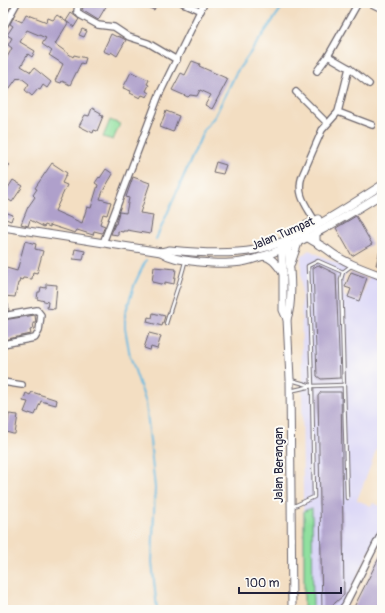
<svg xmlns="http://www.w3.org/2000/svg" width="385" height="613" font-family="Pangolin,sans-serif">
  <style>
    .built { fill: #dad6f7 }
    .green { fill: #90e09f; stroke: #59816d }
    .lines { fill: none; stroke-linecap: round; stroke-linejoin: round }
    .stream { stroke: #63b8e0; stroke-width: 2 }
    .building { fill: #afa0cb }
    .service-casing { stroke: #6b646a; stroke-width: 4.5 }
    .minor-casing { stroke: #6b646a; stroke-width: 8 }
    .tertiary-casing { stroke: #6b646a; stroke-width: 9 }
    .secondary-casing { stroke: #6b646a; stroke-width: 9 }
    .service { stroke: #fff; stroke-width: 2.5 }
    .minor { stroke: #fff; stroke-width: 5.5 }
    .tertiary { stroke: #fff; stroke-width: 7 }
    .secondary { stroke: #fff; stroke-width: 7 }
    .labels { text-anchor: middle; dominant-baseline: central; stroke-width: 4; stroke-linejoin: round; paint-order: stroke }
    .street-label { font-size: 12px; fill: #22223b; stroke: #fdfcf7 }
  </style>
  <rect width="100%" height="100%" fill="#fdfcf7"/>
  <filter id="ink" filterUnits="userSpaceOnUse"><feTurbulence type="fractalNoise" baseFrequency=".025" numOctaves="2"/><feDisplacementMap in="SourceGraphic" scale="8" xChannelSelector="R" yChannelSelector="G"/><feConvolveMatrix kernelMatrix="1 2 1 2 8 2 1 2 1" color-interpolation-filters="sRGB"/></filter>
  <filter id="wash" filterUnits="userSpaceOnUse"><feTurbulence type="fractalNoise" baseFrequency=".012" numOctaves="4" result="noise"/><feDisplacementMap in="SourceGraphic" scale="16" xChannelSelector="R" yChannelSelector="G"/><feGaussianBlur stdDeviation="0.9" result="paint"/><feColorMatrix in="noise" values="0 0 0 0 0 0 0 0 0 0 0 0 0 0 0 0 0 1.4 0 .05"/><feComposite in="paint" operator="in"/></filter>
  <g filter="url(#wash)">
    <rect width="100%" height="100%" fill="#f3dec2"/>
    <path class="built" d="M309 250 350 270 344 277V296L360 302 370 274 382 279V433L369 470 357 500 371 506 373 503 382 507V526L346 599 340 608 337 610H304L301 256Z"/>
    <g class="green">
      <path d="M110 120 120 124 113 140 103 137Z"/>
      <path d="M312 508 313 610H304V511Z"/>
    </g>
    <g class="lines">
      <g class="stream">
        <path d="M156 239 204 130 215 116 236 73 285 3"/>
        <path d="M146 260 135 283 125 314V328L130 356 146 403 155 488 152 562 157 610"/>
      </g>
    </g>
    <g id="blocks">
      <g class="building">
        <path d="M85 3H108L98 20 82 10Z"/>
        <path d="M138 3H157L154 10Z"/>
        <path d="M3 6 9 9 3 19Z"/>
        <path d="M71 13 79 19 74 27 66 21Z"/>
        <path d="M26 14 47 22 48 18 53 20 57 15 68 23 55 44 73 57 74 55 86 58 84 64 81 63 70 85 62 81 61 83 55 81 63 64 49 55 52 51 42 44 46 38 27 30 20 42 35 51 32 57 28 54 21 66 31 72 34 68 51 82 47 88 43 85 40 90 38 89 32 96 25 90 29 84 20 77 18 79 17 78 7 92 3 89V65L12 48 8 45 12 38 7 35 13 26 10 24 13 18 22 22Z"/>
        <path d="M82 29 87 31 84 37 79 35Z"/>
        <path d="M111 34 117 37 118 36 126 40 117 56 111 52 110 54 103 51Z"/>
        <path d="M192 61 200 64 199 66 228 79 212 109 205 105 211 95 200 90 197 96 190 95 188 97 172 90 181 73 185 75Z"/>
        <path d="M131 72 149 80 147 84 149 85 146 91 149 93 147 97 142 95 140 98 130 93 131 91 123 88Z"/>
        <path d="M92 108 101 113 100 115 103 116 97 131 94 130 93 133 79 126 85 115 89 116Z"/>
        <path d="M166 111 179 116 173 132 160 127Z"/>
        <path d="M3 160 10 165 3 175Z"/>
        <path d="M216 162 226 165 223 174 213 172Z"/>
        <path d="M52 163 67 173 62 183 67 185 55 211 82 223 87 207 91 208 98 185 95 183 99 177 100 178 106 169 113 174 103 191 100 199 111 202 107 215 103 214 100 224 105 226 102 233 94 231 93 235 77 230 75 233 50 225V227L45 225 44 227 30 220 28 226 21 224 28 207 35 197 33 195 37 189 35 188Z"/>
        <path d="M133 177 150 183 140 213 153 215 150 234 127 230V231H123V232L118 231V235L111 234 115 224H116L119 212 126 213 129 198 126 197Z"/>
        <path d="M13 180 23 186 12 202 3 196Z"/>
        <path d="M5 212 13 215 11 221 3 218Z"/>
        <path d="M356 216 372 244 352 256 336 228Z"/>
        <path d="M25 241 36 244 35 249 43 251 37 273 33 272 32 279 23 278 22 280 20 279 19 283H18L15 297 4 296 3 267 17 271Z"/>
        <path d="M75 249 85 251 83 260 73 259Z"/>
        <path d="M380 250H382V266L376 265Z"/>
        <path d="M318 265 336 274 340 378 321 379 317 376 313 268Z"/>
        <path d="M154 267 176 269 174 284 165 282V285L152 282Z"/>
        <path d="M351 272 367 278 359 301 348 297 351 289 345 287Z"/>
        <path d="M46 284 57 285 55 309 47 308 48 302 37 299 38 292H40L41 287 46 288Z"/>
        <path d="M8 304 9 311 3 312V305Z"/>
        <path d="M153 313 165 316 162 326 147 322 148 317 152 318Z"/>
        <path d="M35 315 36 323H33L34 329 30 330 31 334 3 340V320Z"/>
        <path d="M149 333 161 336 157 349 151 347 150 350 144 348Z"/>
        <path d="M32 392 57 400 56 405 41 401 35 415 29 413V414L24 412 28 402 23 401 26 393 30 395Z"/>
        <path d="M321 392H341L344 595 327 610H322L318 396Z"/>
        <path d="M9 414 18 415 15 434H13L6 432Z"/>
        <path d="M382 552V599L376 610H360L354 607Z"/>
      </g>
    </g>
  </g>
  <g filter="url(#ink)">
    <use href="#blocks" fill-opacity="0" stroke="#6b646a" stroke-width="1"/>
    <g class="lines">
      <defs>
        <g id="service">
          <path d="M343 272 351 266"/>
          <path d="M166 324C172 303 180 283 185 262"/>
          <path d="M291 380 312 386 344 385"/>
          <path d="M290 391 312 386 308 266 318 261 343 272 341 279 347 498"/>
          <path d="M292 507 314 497 312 386"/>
        </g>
        <g id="minor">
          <path d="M80 3 78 6 77 11 80 15 98 25 114 27 129 37 148 43 177 60"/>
          <path d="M183 3 201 11"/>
          <path d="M370 3 382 9"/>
          <path d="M3 28 17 3"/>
          <path d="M349 68 369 84"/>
          <path d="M317 71 328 56 358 3"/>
          <path d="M296 92 327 123"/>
          <path d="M338 112 372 125"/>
          <path d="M315 221C306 205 296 195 302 176L322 130 338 112 349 68 328 56"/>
          <path d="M103 243 159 95 204 3"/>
          <path d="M3 316 37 310 41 315 39 331 35 338 3 344"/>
          <path d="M3 382 22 385"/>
          <path d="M341 610 345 605 382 532"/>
        </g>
        <path id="tertiary" d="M303 234C311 241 320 244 328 250 343 262 363 269 382 276"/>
        <g id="secondary">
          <path d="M3 227 161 252 170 250C198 253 227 255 255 250 298 242 345 208 382 185"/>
          <path d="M316 233V242L319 245"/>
          <path d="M287 235 318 219"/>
          <path d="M281 242 283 273V310L287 319 290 379 292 610"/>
          <path d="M161 252C173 260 186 260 199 262 209 263 220 264 230 263 244 263 258 258 272 253 311 239 346 216 382 194"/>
          <path d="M263 256C272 257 277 265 283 273"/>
          <path d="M291 263 298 243"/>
          <path d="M287 319C294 300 290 264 287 242"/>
        </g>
      </defs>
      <use href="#service" class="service-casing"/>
      <use href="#minor" class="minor-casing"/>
      <use href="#tertiary" class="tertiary-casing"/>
      <use href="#secondary" class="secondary-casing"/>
      <use href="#service" class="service"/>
      <use href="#minor" class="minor"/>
      <use href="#tertiary" class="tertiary"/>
      <use href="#secondary" class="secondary"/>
    </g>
  </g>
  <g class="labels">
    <g class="street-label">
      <text transform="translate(283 234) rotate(-23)">Jalan Tumpat</text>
      <text transform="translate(279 465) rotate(-90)">Jalan Berangan</text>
    </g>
  </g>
  <rect width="385" height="613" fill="none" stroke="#fdfcf7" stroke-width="16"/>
  <path d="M239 587v6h102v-6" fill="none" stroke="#22223b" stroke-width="2"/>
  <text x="245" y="587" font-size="12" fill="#22223b" stroke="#fdfcf7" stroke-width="3" paint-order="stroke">100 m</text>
</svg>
